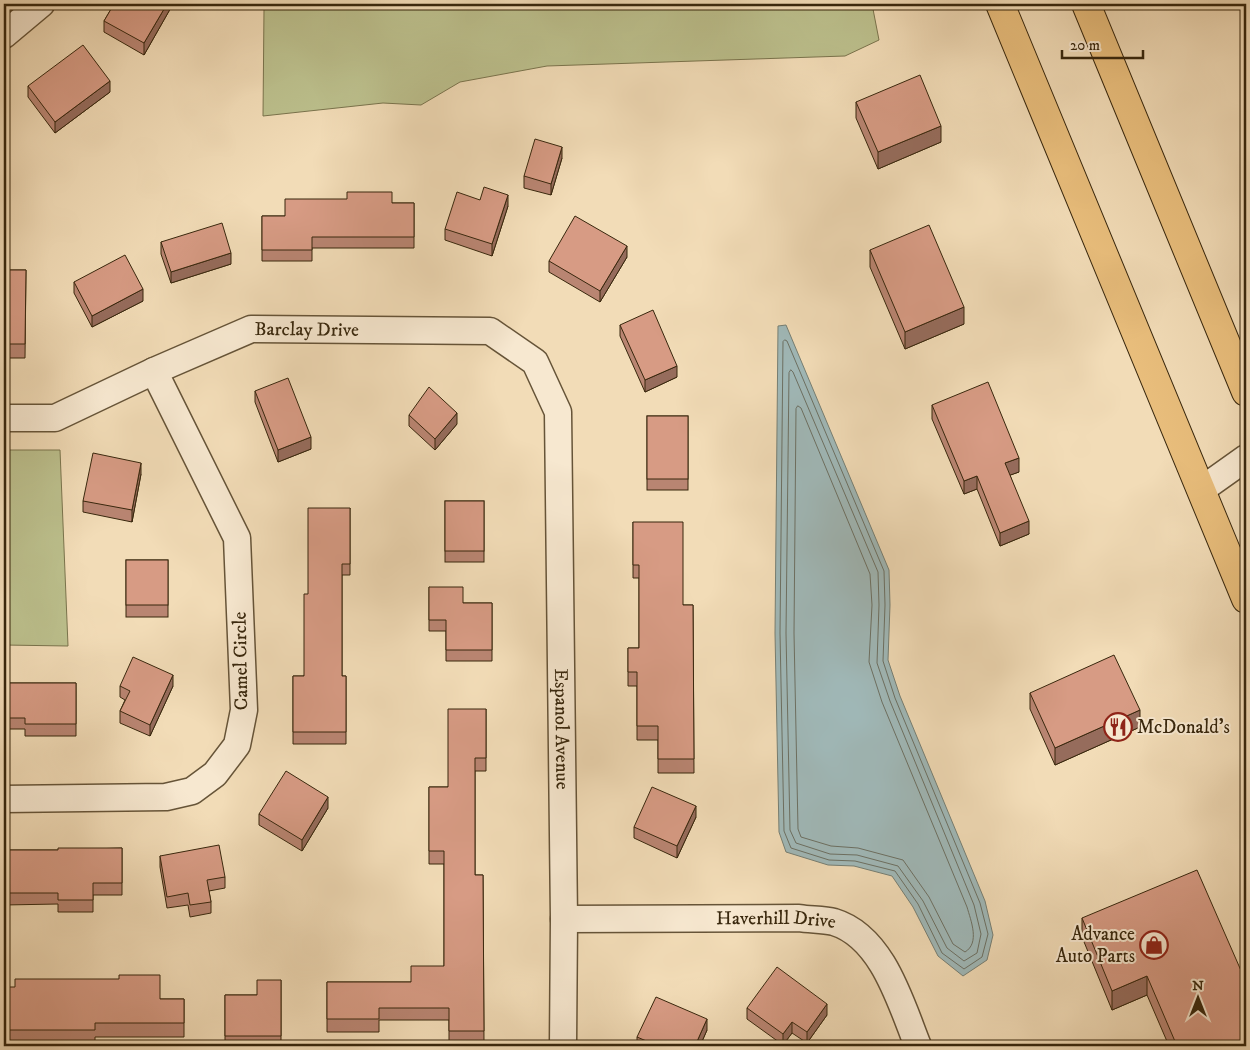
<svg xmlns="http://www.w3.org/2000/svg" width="1250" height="1050" font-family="'IM FELL DW Pica',serif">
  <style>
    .green { fill: #bcc08d; stroke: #7a744d }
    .water { fill: #a0b9b9; stroke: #767f74 }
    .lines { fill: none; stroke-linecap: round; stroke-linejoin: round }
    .shore { stroke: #6c7063; stroke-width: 1 }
    .street-casing { stroke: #665438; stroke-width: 29 }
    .primary-casing { stroke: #38270d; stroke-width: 30 }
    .street { stroke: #f7e8d0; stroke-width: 26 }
    .primary { stroke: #e9be7c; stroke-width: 28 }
    .wall { fill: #b98572; stroke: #38270d }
    .shaded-wall { fill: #966c5c; stroke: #38270d }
    .building { fill: #d79b84; stroke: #38270d }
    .labels { text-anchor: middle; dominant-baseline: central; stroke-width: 4; stroke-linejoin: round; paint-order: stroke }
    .street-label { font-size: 19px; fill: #38270d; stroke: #f7e8d0 }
    .poi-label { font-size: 19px; fill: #38270d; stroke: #f7e8d0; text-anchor: start }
  </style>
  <rect width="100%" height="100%" fill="#f2dcb7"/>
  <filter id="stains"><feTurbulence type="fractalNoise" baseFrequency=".004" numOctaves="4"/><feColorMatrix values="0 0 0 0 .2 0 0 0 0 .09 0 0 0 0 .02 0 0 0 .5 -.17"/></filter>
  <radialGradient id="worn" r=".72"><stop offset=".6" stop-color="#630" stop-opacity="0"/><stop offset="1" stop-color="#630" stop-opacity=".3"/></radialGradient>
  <g class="green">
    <path d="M330 4H872L879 40 845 56 547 66 460 82 421 105 383 103 263 116 264 9Z"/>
    <path d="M4 450H60L68 646 4 645Z"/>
  </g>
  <path class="water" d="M786 325 889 570 890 605 888 660 900 696 985 901 993 935 987 960 963 976 938 956 913 907 892 876 854 866 828 865 786 852 779 832 775 633 778 326Z"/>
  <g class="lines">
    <g class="shore">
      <path d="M785 340 787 341 884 571 885 605 883 661 895 698 980 903 988 934 982 957 964 969 942 953 918 904 895 871 855 861 829 860 791 848 784 831 780 633 783 342Z"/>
      <path d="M791 370 793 372 878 572 879 605 877 663 890 701 974 905 981 934 977 953 964 961 947 948 923 901 898 866 857 855 830 854 796 843 790 830 786 633 789 373Z"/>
      <path d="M798 406 801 408 870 574 872 605 869 662 882 702 967 907C971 921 980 943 965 952L953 944 929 897 903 860 858 848 831 846 801 837 798 829 794 633 796 409Z"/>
    </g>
    <defs>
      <g id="street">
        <path d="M4 35 41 4"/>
        <path id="s1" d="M4 418H55L154 371 251 329 490 331 535 362 558 412 564 919 563 1046"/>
        <path d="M1201 490 1246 458"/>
        <path d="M4 799 166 797 192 791 215 774 237 745 244 710 237 538 154 371"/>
        <path id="s2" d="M564 919 799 918C810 920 823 919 834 922 883 937 901 1004 918 1046"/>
      </g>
      <g id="primary">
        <path d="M1000 4 1246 599"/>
        <path d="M1086 4 1246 392"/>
      </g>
    </defs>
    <use href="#street" class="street-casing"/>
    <use href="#primary" class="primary-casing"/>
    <use href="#street" class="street"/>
    <use href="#primary" class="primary"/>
  </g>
  <g class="wall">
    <path d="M114 4H173L144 55 104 32V21Z"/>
    <path d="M28 86 110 92 55 133 28 97Z"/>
    <path d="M856 102 941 142 878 169 856 118Z"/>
    <rect x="4" y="114" width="4" height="46"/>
    <path d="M562 158 551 195 524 188V176Z"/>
    <path d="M480 200 508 206 492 256 445 240V229Z"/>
    <path d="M392 203H414V248H312V261H262V216H285Z"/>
    <path d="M161 242 231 264 171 283 161 254Z"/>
    <path d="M870 250 964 324 905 349 870 267Z"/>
    <path d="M627 257 600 302 549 272V261Z"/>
    <path d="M4 270H26L25 358H4Z"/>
    <path d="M74 282 143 301 92 327 74 293Z"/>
    <path d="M620 325 677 377 645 392 620 336Z"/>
    <path d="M255 391 311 449 278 462 255 402Z"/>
    <path d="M932 405 1019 472 1010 475 1029 534 1000 546 977 489 964 494 932 419Z"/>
    <path d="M409 415 457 424 435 450 409 426Z"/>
    <rect x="647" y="416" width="41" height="74"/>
    <path d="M141 474 132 522 83 512V501Z"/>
    <rect x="445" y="501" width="39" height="61"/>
    <path d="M350 508V575H342V676H346V744H293V676H304Z"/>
    <path d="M633 522 683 605H693L694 773H658V740H637V686H628V648H639V578H633Z"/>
    <rect x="126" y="560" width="42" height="57"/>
    <path d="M429 587 463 603H492V661H446V631H429Z"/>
    <path d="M4 683H76V736H25V729H4Z"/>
    <path d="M120 686H173L150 736 120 723V711L125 700 120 697Z"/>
    <path d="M1030 693 1140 727 1055 765 1030 709Z"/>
    <path d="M486 709V771H475V875H483L484 1044H449V1020H379V1032H327V982H411L444 966V864H429V787H448Z"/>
    <path d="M328 808 302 851 259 825V814Z"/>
    <path d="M696 817 677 858 634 838V827Z"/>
    <path d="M122 848V895H93V912H58V904L4 905V850H58Z"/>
    <path d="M160 856 225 877V888L209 891 211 902V913L190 917 188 905 167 908 160 867Z"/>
    <path d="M1082 918 1246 1046H1169L1147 995 1112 1010 1082 937Z"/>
    <path d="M281 980V1046H225V995H257Z"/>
    <path d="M4 987 160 999H184V1037H95V1044H4Z"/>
    <path d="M747 1008 827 1015 807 1043 792 1033 783 1045 747 1019Z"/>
    <path d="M707 1030 700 1046H637V1037Z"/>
  </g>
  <g class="shaded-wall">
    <path d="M167 4H173L144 55V43Z"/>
    <path d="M110 81V92L55 133V122Z"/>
    <path d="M941 126V142L878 169V152Z"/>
    <path d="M562 147V158L551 195V184Z"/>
    <path d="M508 195V206L492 256V244Z"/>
    <path d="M627 246V257L600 302V291Z"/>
    <path d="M231 253V264L171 283V272Z"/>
    <path d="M143 289V301L92 327V316Z"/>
    <path d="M964 307V324L905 349V332Z"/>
    <path d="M677 366V377L645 392V380Z"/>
    <path d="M457 413V424L435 450V439Z"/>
    <path d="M311 437V449L278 462V450Z"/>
    <path d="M1019 458V472L1005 477V463Z"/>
    <path d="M141 463V474L132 522V510Z"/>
    <path d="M977 476V489L964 494V481Z"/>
    <path d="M1029 521V534L1000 546V533Z"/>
    <path d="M173 675V686L150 736V725Z"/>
    <path d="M1140 710V727L1055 765V748Z"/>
    <path d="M328 797V808L302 851V840Z"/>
    <path d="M696 806V817L677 858V846Z"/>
    <path d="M1147 976V995L1112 1010V991Z"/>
    <path d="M827 1004V1015L807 1043V1032Z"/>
    <path d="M707 1019V1030L700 1046H695Z"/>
    <path d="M792 1022V1033L783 1045V1034Z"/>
    <path d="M1204 1042V1046H1194Z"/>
  </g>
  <g class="building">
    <path d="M114 4H167L144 43 104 21Z"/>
    <path d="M83 45 110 81 55 122 28 86Z"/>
    <path d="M920 75 941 126 878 152 856 102Z"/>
    <rect x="4" y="114" width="4" height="35"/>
    <path d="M535 139 562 147 551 184 524 176Z"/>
    <path d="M484 187 508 195 492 244 445 229 457 192 480 200Z"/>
    <path d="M347 192H392V203H414V237H312V250H262V216H285V199H347Z"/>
    <path d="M575 216 627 246 600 291 549 261Z"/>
    <path d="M222 223 231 253 171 272 161 242Z"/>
    <path d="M929 225 964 307 905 332 870 250Z"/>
    <path d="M125 255 143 289 92 316 74 282Z"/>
    <path d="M4 270H26L25 344H4Z"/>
    <path d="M653 310 677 366 645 380 620 325Z"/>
    <path d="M288 378 311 437 278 450 255 391Z"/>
    <path d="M988 382 1019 458 1005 463 1029 521 1000 533 977 476 964 481 932 405Z"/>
    <path d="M429 387 457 413 435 439 409 415Z"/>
    <rect x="647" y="416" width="41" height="63"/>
    <path d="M93 453 141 463 132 510 83 501Z"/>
    <rect x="445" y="501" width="39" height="50"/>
    <path d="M308 508H350V564H342V676H346V732H293V676H304V594H308Z"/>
    <path d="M633 522H683V605H693L694 759H658V726H637V672H628V648H639V565H633Z"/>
    <rect x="126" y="560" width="42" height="45"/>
    <path d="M429 587H463V603H492V650H446V620H429Z"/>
    <path d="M1114 655 1140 710 1055 748 1030 693Z"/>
    <path d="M133 657 173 675 150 725 120 711 130 691 120 686Z"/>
    <path d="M4 683H76V724H25V718H4Z"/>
    <path d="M448 709H486V758H475V875H483L484 1031H449V1008H379V1019H327V982H411V966H444V851H429V787H448Z"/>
    <path d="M286 771 328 797 302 840 259 814Z"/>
    <path d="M652 787 696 806 677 846 634 827Z"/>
    <path d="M219 845 225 877 207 880 211 902 190 905 188 893 167 897 160 856Z"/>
    <path d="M58 848H122V883H93V900H58V893H4V850H58Z"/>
    <path d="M1197 870 1246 982V1046H1206L1204 1042 1194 1046H1177L1147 976 1112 991 1082 918Z"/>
    <path d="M777 967 827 1004 807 1032 792 1022 783 1034 747 1008Z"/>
    <path d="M119 975H160V999H184V1023H95V1030H4V987H15V979H119Z"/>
    <path d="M257 980H281V1036H225V995H257Z"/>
    <path d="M656 997 707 1019 695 1046H658L637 1037Z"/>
  </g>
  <defs>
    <symbol id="restaurant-ring" viewBox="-11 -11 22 22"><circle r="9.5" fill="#f7e8d0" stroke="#8f2418" stroke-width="1.5"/><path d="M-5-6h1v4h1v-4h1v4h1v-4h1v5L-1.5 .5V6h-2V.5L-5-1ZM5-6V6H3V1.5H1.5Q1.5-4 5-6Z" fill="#8f2418"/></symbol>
    <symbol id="shop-ring" viewBox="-11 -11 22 22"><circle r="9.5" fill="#f7e8d0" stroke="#8f2418" stroke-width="1.5"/><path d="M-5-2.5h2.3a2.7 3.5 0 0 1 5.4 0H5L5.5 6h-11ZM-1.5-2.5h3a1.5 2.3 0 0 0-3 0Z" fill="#8f2418"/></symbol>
  </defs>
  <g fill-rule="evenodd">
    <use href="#restaurant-ring" x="1102" y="711" width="32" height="32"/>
    <use href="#shop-ring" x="1138" y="929" width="32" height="32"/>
  </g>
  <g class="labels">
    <g class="street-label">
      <text stroke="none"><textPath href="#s1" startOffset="322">Barclay Drive</textPath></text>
      <text transform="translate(241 661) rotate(-91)">Camel Circle</text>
      <text stroke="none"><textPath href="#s1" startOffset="932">Espanol Avenue</textPath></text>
      <text stroke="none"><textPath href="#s2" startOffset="212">Haverhill Drive</textPath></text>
    </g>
    <g class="poi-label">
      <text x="1137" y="727">McDonald's</text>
      <text x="1135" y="934" text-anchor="end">Advance<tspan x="1135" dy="22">Auto Parts</tspan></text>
    </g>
  </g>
  <rect width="1250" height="1050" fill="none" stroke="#f2dcb7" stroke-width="20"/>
  <rect x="5" y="5" width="1240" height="1040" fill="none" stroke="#38270d" stroke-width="2.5"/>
  <rect x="10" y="10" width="1230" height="1030" fill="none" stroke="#38270d"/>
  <g transform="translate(1198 998)" stroke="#f7e8d0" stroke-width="4" paint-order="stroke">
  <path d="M0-4L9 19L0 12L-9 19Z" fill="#38270d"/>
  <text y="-8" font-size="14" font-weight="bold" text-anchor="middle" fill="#38270d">N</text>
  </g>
  <path d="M1062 50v8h81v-8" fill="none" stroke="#38270d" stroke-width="2.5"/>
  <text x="1070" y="50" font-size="15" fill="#38270d" stroke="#f7e8d0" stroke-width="4" paint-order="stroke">20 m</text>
  <rect width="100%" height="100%" filter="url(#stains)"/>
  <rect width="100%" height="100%" fill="url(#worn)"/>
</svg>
